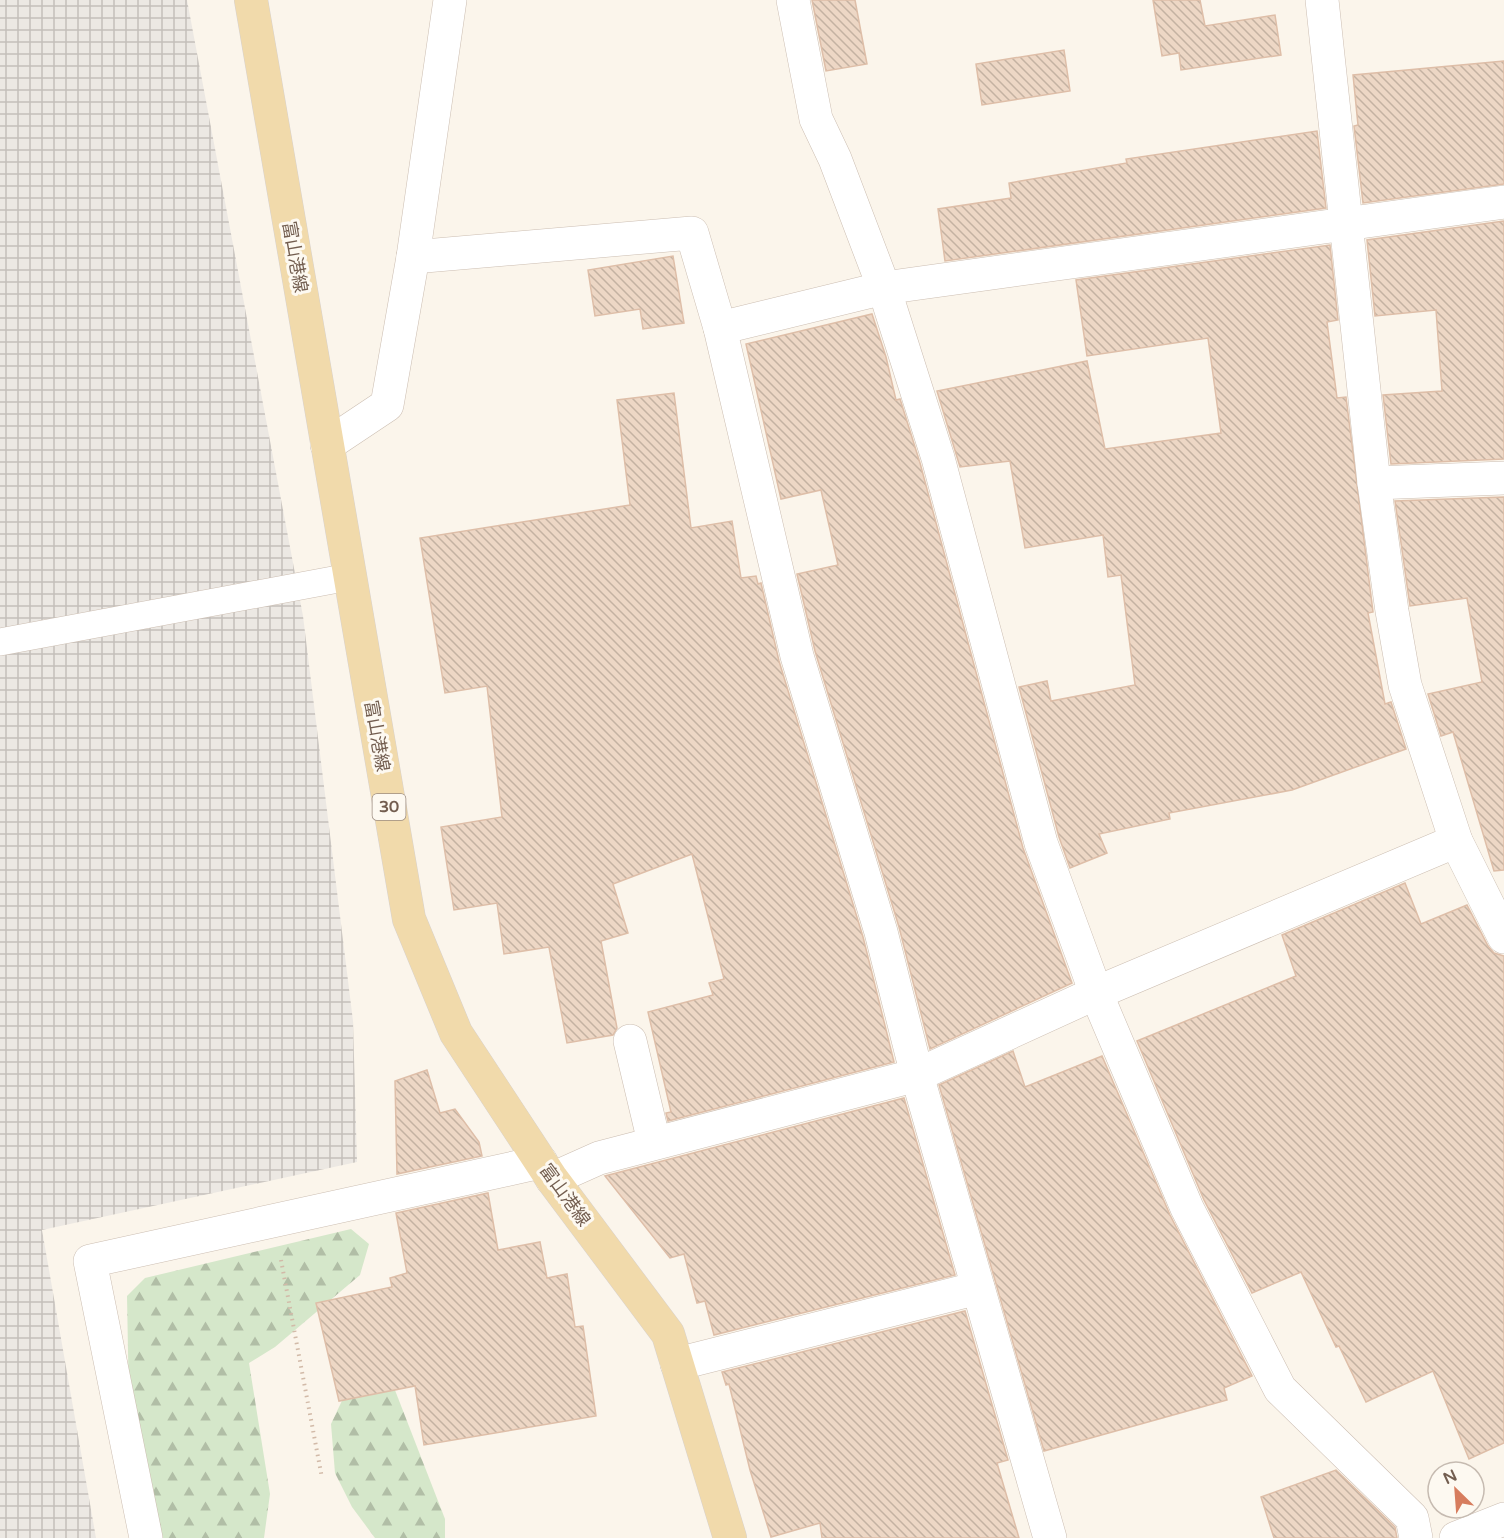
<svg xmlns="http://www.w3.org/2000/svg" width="1504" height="1538" font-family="'Varela Round','Noto Sans JP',sans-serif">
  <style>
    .industrial { fill: url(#industrial-grid) }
    .forest { fill: url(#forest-firs) }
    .building { fill: url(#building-back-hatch); stroke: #debea8; stroke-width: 1.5 }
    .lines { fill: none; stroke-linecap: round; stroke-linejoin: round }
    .lane-casing { stroke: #ccbeb2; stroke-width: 28 }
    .street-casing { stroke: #ccbeb2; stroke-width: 34 }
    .primary-casing { stroke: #d8d2ce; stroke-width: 34 }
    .path { stroke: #d2baa8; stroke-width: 4; stroke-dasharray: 1.5 4.5; stroke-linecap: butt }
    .lane { stroke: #fff; stroke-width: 27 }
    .street { stroke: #fff; stroke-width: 33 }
    .primary { stroke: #f1daab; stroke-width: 33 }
    .labels { text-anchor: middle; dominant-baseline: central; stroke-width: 6; stroke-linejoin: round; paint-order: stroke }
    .shield { fill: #fdf9f1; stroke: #9c8c80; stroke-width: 1.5 }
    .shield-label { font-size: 16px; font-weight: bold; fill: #735e50 }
    .street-label { font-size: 18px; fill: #735e50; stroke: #fdf9f1 }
  </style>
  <defs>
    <pattern id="industrial-grid" width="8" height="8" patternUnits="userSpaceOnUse" patternTransform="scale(1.5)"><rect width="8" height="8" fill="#ece8e3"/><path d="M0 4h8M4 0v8" fill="none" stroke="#c4bfba"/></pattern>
    <pattern id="forest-firs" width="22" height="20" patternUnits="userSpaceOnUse" patternTransform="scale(1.5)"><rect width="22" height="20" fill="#d5e7ca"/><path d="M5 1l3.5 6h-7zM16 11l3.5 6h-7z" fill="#b1bea6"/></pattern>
    <pattern id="building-back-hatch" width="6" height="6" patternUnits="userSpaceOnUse" patternTransform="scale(1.5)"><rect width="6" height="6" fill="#edd7c5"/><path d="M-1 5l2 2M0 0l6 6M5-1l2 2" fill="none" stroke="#c4b2a2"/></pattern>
  </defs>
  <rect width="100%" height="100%" fill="#fbf5eb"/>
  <path class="industrial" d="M0 0H187L303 616 353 1021 357 1162 42 1230 96 1538H0Z"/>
  <g class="forest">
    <path d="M351 1229 369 1244 360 1275 275 1347 249 1363 270 1494 264 1538H157L129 1406 127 1296 145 1278Z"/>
    <path d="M386 1367 445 1519V1538H375L352 1507 335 1473 331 1424 355 1373Z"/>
  </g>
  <g class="building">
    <path d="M812 0H855L867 64 826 71Z"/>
    <path d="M1153 0H1200L1205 26 1275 15 1281 55 1181 70 1179 53 1162 56Z"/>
    <path d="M1064 50 1070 91 982 105 976 64Z"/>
    <path d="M1504 61V184L1363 203 1354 126 1358 125 1353 75Z"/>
    <path d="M1317 131 1326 208 945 261 938 209 1011 198 1009 183 1127 163 1126 159Z"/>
    <path d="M1504 221V459L1391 464 1383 395 1442 391 1436 310 1375 316 1367 240Z"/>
    <path d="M1330 245 1338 320 1327 322 1337 398 1346 397 1373 612 1368 613 1385 704 1391 702 1406 749 1292 790 1169 813 1170 819 1099 834 1107 853 1070 868 1059 837 1019 687 1047 681 1051 701 1135 685 1121 575 1108 577 1103 535 1025 548 1010 461 960 467 937 391 1087 361 1105 449 1221 433 1208 338 1087 356 1076 280Z"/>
    <path d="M673 256 684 323 643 329 640 309 595 316 588 270Z"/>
    <path d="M872 314 886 357 896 400 900 399 920 463 1023 848 1072 983 930 1049 899 927 815 651 797 574 838 565 821 490 781 499 746 344Z"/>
    <path d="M674 393 691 528 732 521 741 578 756 576 758 584 761 583 779 661 863 937 894 1062 668 1121 666 1113 671 1112 648 1012 713 995 709 983 724 979 692 854 613 884 628 933 601 941 617 1028 613 1035 567 1043 549 947 504 954 497 903 454 910 441 827 502 817 487 686 445 693 420 538 630 505 617 400Z"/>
    <path d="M1504 497V870L1494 871 1453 732 1441 736 1428 694 1482 682 1467 598 1410 606 1395 501Z"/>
    <path d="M1405 883 1421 924 1467 905 1488 946 1494 953 1504 956V1443L1469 1459 1433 1371 1366 1402 1339 1346 1336 1347 1301 1272 1252 1293 1204 1200 1137 1041 1296 976 1282 935Z"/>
    <path d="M1013 1051 1025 1087 1102 1056 1170 1215 1252 1376 1224 1388 1227 1400 1044 1451 939 1085Z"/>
    <path d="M427 1070 440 1113 455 1109 479 1142 482 1156 397 1174 395 1081Z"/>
    <path d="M904 1098 955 1275 714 1335 705 1301 697 1303 684 1254 670 1258 605 1176Z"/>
    <path d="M488 1193 498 1250 540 1242 547 1278 567 1274 575 1327 583 1326 596 1416 424 1445 415 1386 339 1401 316 1303 392 1287 390 1278 407 1273 396 1213Z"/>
    <path d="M965 1311 1008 1460 997 1463 1019 1538H822L820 1523 771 1537 750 1470 729 1384 726 1385 722 1372Z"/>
    <path d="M1336 1470 1395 1527 1397 1538H1274L1261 1497Z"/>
  </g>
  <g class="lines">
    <defs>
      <path id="lane" d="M0 642 349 577"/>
      <g id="street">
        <path d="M793 0 816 119 835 159 884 288 938 458 1041 843 1096 993 1187 1208 1280 1389 1412 1518 1416 1538"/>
        <path d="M1322 0 1374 483 1392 611 1405 685 1456 841 1504 937"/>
        <path d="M413 257 692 233 720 328 797 656 881 932 917 1075 1050 1538"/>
        <path d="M720 328 884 288 1504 202"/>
        <path d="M327 445 387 405 413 257 450 0"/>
        <path d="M1374 483 1504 478"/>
        <path d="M630 1041 654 1142"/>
        <path d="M552 1179 599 1158 917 1075 1096 993 1456 841"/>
        <path d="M677 1364 978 1288"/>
        <path d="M146 1538 90 1261 541 1162"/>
        <path d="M1456 1538 1504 1519"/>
      </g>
      <path id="primary" d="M251 0 409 919 456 1033 552 1179 668 1334 730 1538"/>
    </defs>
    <use href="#lane" class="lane-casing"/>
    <use href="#street" class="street-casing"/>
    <use href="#primary" class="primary-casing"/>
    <path class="path" d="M281 1260 322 1478"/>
    <use href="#lane" class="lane"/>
    <use href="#street" class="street"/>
    <use href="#primary" class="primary"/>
  </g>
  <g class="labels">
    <rect class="shield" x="372.5" y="794" width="33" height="26" rx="4.5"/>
    <g class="shield-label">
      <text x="389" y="807">30</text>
    </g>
    <g class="street-label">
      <text transform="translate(295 257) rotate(80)">富山港線</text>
      <text transform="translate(377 736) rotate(80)">富山港線</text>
      <text transform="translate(565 1195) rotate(54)">富山港線</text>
    </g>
  </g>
  <g transform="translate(1456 1490) rotate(335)"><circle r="28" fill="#fdf9f1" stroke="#c6bbb1" stroke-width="1.5"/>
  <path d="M0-4.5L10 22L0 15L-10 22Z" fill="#d77d5e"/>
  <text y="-9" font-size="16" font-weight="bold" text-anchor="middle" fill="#735e50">N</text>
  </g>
</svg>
